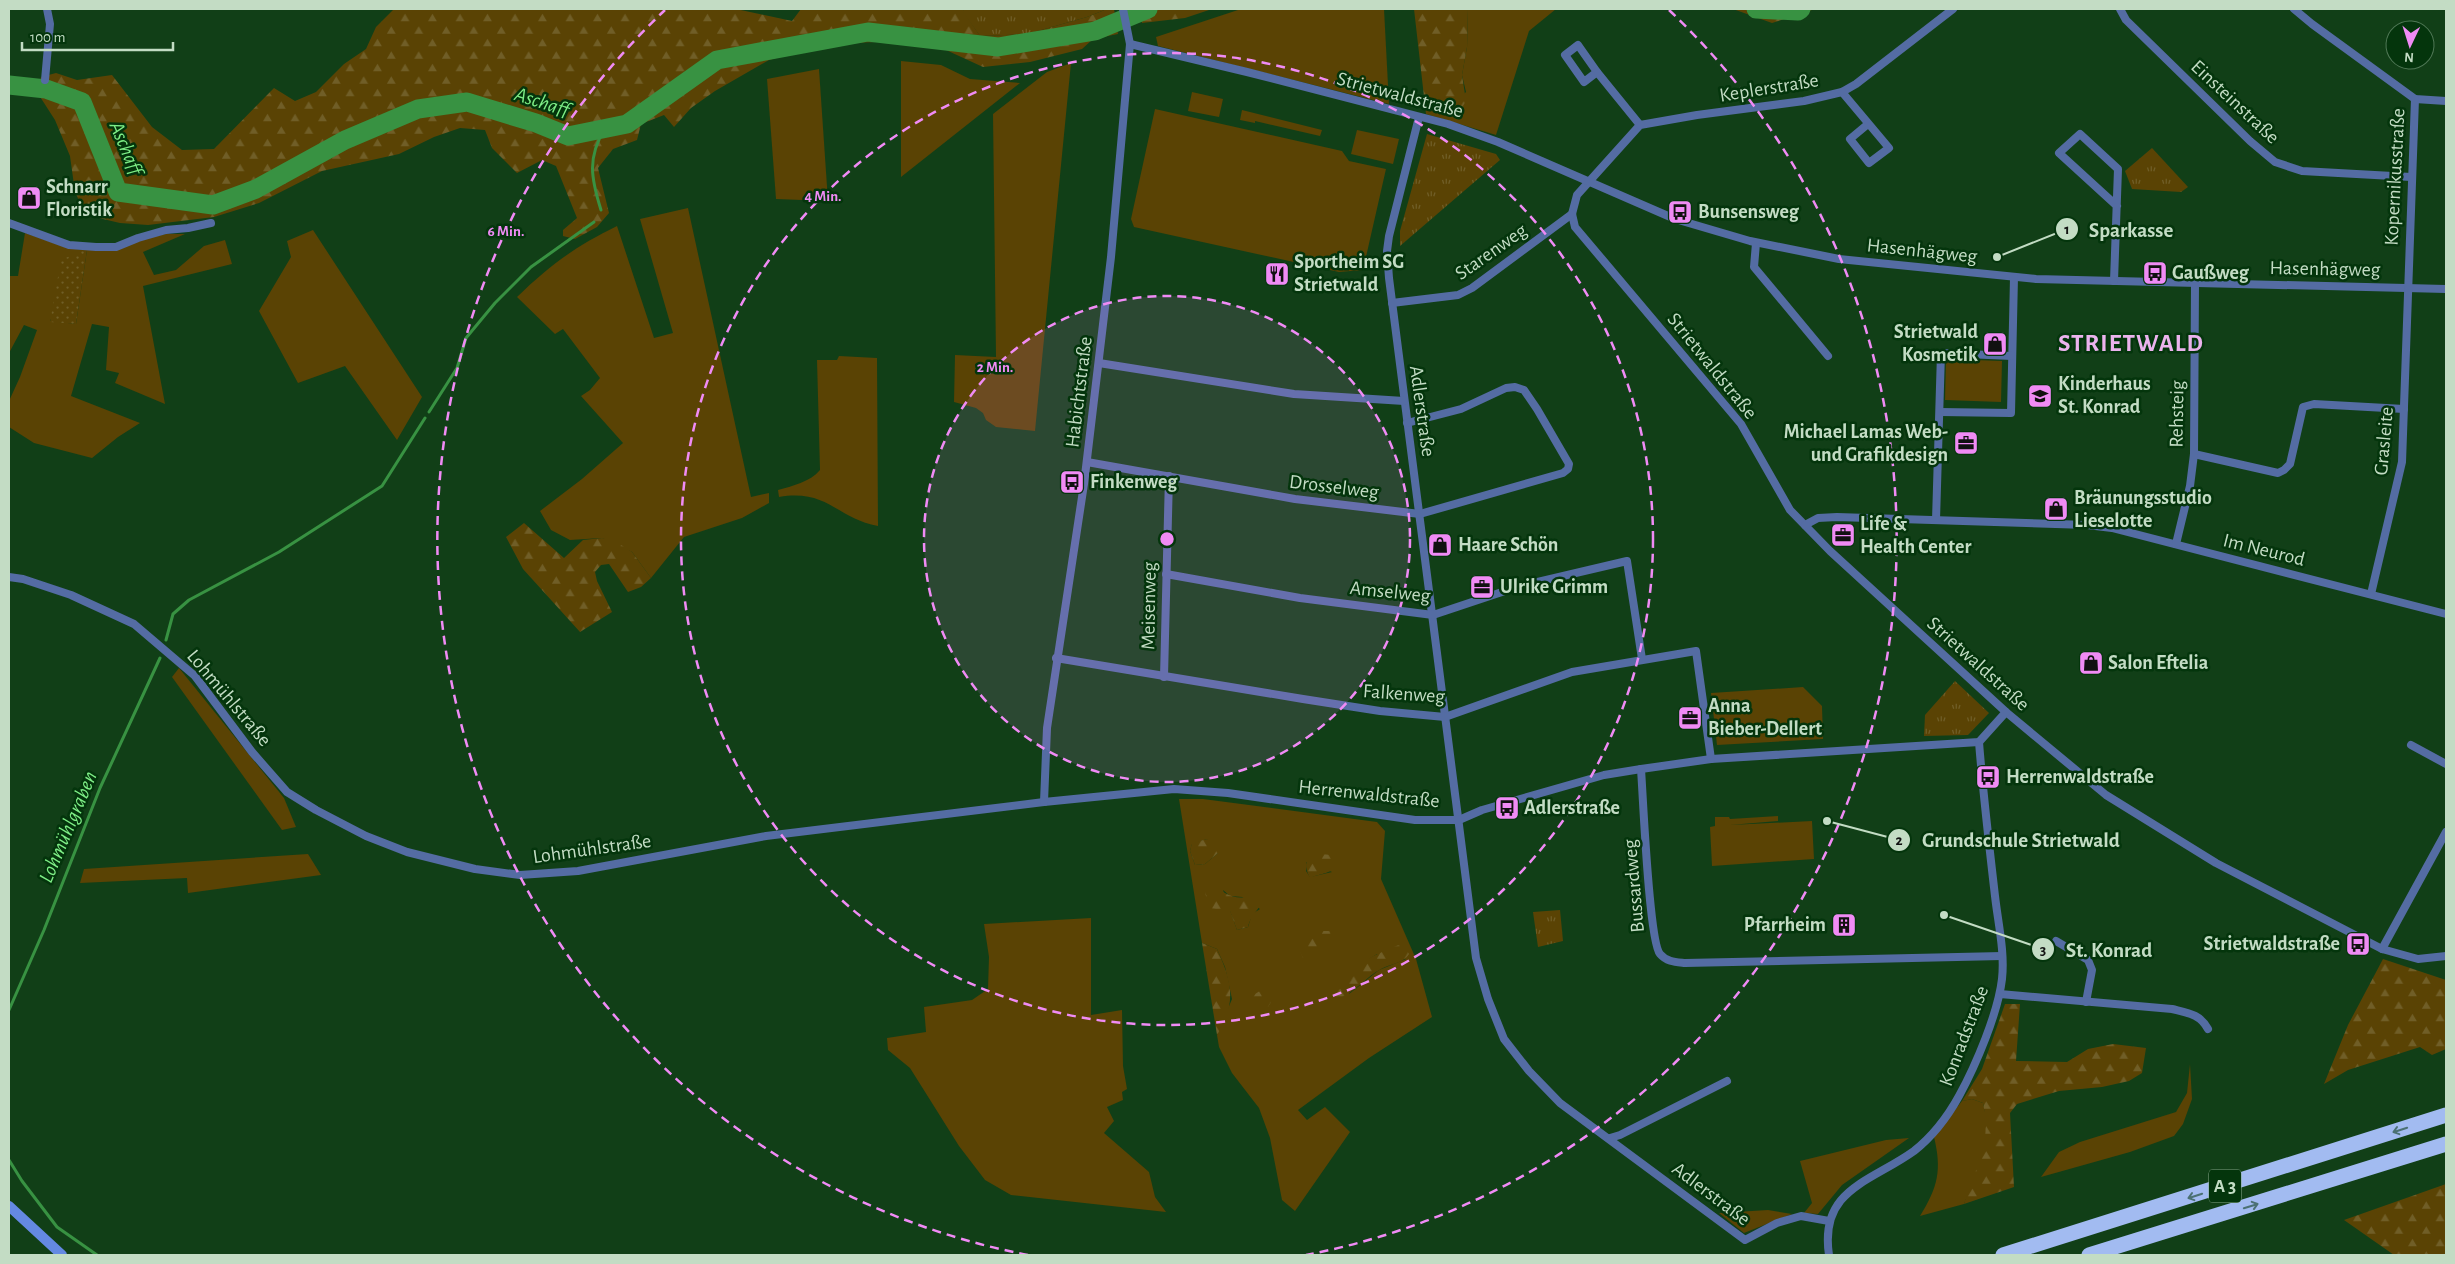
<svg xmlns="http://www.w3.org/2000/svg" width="2455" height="1264" font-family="'Alegreya Sans',sans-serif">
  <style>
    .grass { fill: #5a4304; fill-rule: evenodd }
    .forest { fill: url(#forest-firs) }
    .park { fill: url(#park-tufts) }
    .garden { fill: url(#garden-dots) }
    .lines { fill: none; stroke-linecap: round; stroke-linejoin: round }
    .stream { stroke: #389242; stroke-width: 3 }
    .river { stroke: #389242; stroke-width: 19 }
    .street { stroke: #546ca3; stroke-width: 8 }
    .secondary { stroke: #6489e2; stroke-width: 10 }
    .highway { stroke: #a2bbf1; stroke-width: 15 }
    .oneway { stroke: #4b7173 }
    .ring { fill: none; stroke: #f08bf5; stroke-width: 2.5; stroke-dasharray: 9 6 }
    .labels { text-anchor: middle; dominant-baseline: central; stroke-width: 5; stroke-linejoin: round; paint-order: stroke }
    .shield { fill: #04350c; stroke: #8aaa8d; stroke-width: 1 }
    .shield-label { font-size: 19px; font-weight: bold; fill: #c3dcc4 }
    .street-label { font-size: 20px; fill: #c3dcc4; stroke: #04350c }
    .poi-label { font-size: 20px; font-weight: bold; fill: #c3dcc4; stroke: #04350c; text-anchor: start }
    .water-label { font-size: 21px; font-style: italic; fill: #7eee86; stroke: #04350c }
    .district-label { font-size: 25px; font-weight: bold; letter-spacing: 1px; fill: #ebb3ed; stroke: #04350c }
    .centre { fill: #f08bf5; stroke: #04350c; stroke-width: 2.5 }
    .ring-label { font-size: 15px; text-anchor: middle; font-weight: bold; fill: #f08bf5; stroke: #04350c; stroke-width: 5; stroke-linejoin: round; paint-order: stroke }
    .leader { fill: none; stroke: #c3dcc4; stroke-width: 2 }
    .callout-dot { fill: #c3dcc4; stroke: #04350c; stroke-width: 2 }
    .mark-label { font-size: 15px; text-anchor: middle; font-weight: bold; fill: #111 }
    .callout-label { font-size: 21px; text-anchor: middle; font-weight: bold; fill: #c3dcc4; stroke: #04350c; stroke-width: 5; stroke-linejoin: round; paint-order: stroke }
  </style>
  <defs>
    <pattern id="forest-firs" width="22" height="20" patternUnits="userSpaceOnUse" patternTransform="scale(1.25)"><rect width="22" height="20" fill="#5a4304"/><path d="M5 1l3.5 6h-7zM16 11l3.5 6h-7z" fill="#705e27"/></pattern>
    <pattern id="park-tufts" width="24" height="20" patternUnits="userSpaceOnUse" patternTransform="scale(1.25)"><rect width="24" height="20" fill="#5a4304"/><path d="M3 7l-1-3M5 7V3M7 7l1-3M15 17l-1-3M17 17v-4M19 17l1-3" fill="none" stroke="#705e27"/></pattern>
    <pattern id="garden-dots" width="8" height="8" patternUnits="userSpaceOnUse" patternTransform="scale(1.25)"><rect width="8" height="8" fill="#5a4304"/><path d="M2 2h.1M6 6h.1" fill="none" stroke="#705e27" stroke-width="1.8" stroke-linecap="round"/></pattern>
  </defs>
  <rect width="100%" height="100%" fill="#113f17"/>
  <g class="grass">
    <path d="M1241 9H1384L1389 104 1158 46 1156 37Z"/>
    <path d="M1468 9H1556L1529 31 1496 135 1426 114H1443L1466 92 1462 75 1467 47Z"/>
    <path d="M901 61 941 65 970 79 1020 83 901 177Z"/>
    <path d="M1071 63 1035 431 996 427 986 420 983 413 976 408 954 402 955 355 996 357 993 114 1047 72Z"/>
    <path d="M819 69 828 201 776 199 767 79Z"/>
    <path d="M1192 92 1223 99 1219 117 1188 111Z"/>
    <path d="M1155 109 1342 151 1349 161 1386 169 1363 270 1339 272 1134 227 1131 219Z"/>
    <path d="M1242 110 1322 130 1320 136 1255 121V123L1240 120Z"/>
    <path d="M1357 130 1399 139 1393 164 1351 154Z"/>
    <path d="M688 208 751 497 769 493V503L742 518 684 537 651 578 632 552 602 538 570 540 551 530 540 511 582 479 623 443 581 396 590 390 600 378 563 329 555 334 517 297C550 265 576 246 617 226L654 338 673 333 640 219Z"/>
    <path d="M313 230 422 397 397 440 345 366 298 383 259 311 291 257 287 241Z"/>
    <path d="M25 233 68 248 84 250 50 321 76 324 87 250 166 234H185L143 252 154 275 176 270 204 246 225 240 232 264 143 286 165 404 115 383 119 373 106 370 109 327 92 324 71 396 140 423 118 437 92 458 34 443 9 427V401L20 377 37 330 24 325 9 353V276H18Z"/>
    <path d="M839 356 877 358 878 526C836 518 828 489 779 497L778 490C792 486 810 482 820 470L817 360H837Z"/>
    <path d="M1946 359 2002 361 2001 402 1945 400Z"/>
    <path d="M179 668 284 798 296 827 282 830 172 677Z"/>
    <path d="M1803 687 1822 706 1823 739 1717 745 1711 693Z"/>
    <path d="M1179 799H1203L1377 822 1385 831 1381 879 1416 959 1432 1017 1369 1058 1298 1110 1307 1120 1325 1107 1350 1132 1295 1211 1282 1200 1270 1138 1259 1108 1232 1073 1219 1047 1217 1035 1232 999 1225 967 1217 949 1202 943ZM1207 839 1218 853 1205 864 1195 865 1190 851 1192 844ZM1306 862 1332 872 1310 877 1306 871ZM1223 890 1230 896 1242 897 1260 909 1252 914 1248 927 1237 930ZM1377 954 1406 959 1379 970 1349 994 1360 965Z"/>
    <path d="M1778 816V821L1730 825 1812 821 1814 859 1712 866 1710 827 1715 826V817H1729L1730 819Z"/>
    <path d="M308 854 321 875 188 893 187 878 80 883 84 869Z"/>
    <path d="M1091 918V1015L1122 1010 1123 1066 1127 1089 1122 1092 1123 1100 1107 1107 1114 1121 1104 1133 1149 1172 1155 1197 1166 1212 1011 1195 985 1180 959 1146 910 1068 888 1050 887 1038 926 1032 924 1007 972 1000 988 989 989 957 984 924Z"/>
    <path d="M2190 1064 2192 1099 2183 1124 2174 1136 2130 1152 2041 1177 2059 1152 2080 1142 2176 1112 2187 1093Z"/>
    <path d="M1972 1099 1983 1103 1988 1126 1985 1150 1964 1204 1920 1216C1938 1187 1942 1170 1934 1137L1962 1101Z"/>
    <path d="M1909 1138 1842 1185 1818 1214 1804 1213 1812 1203 1800 1161 1886 1140Z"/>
    <path d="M1768 1210 1792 1214 1744 1233 1719 1213Z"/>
  </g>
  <g class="forest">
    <path d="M394 9H736L792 21 801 9H966L963 11 980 36 1027 34 1087 17 1107 9H1114L1118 34 1093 39 1082 49 1030 62 983 67 946 50 901 41 826 44 769 60 715 91 691 108 674 127 664 115 641 124 637 140 613 149 598 168 609 213 597 227 575 239 563 236V230L577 218 556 166 542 160 517 173 492 148 485 130 460 128 434 137 399 154 322 171 259 203 214 217 148 225 120 223 86 215 75 192 70 156 55 120 37 92 41 77 56 73 77 80 112 75 152 127 182 150 214 149 274 88 295 101 316 92 344 64 366 49 376 27Z"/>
    <path d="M1138 9H1212L1185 18 1142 23Z"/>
    <path d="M1414 9H1468L1467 47 1462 75 1466 101 1461 109 1443 114H1426Z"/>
    <path d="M1733 9H1815L1772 23Z"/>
    <path d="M524 523 564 558 583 540 602 538 615 541 632 552 651 578 641 587 628 592 609 564 601 565 595 572 597 581 612 612 580 632 523 569 506 537Z"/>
    <path d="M1207 839 1218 843V853L1205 864 1195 865 1190 851 1192 843Z"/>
    <path d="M1320 854 1332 855 1338 859C1335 875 1323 872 1310 878 1306 870 1304 864 1309 857Z"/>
    <path d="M1214 888C1221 890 1223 892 1229 895 1239 900 1252 895 1262 900 1258 913 1252 912 1248 927L1237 930 1230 911 1209 908 1205 892Z"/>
    <path d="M1320 931H1331L1328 946 1318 955 1303 958 1298 947C1302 937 1310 935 1320 931Z"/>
    <path d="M1202 943 1217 949C1232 982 1237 1003 1217 1035Z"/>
    <path d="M1403 944 1409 954C1404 963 1390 964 1381 969 1366 977 1355 992 1338 999L1332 993C1332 992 1332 986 1332 985 1338 972 1389 947 1403 944Z"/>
    <path d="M2383 959 2446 980V1049L2432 1055 2420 1047 2348 1070 2324 1084 2348 1025Z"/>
    <circle cx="1262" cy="1000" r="9"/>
    <path d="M2005 1004H2020L2016 1061 2067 1062 2088 1049 2113 1044 2146 1048 2142 1073 2129 1081 2102 1087 2059 1091 2017 1104 2010 1113 2014 1187 1964 1204C1976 1164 1992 1147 1983 1103L1972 1099 1962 1101 1982 1069Z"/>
    <path d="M2446 1184V1254L2443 1255H2394L2344 1220Z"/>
  </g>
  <g class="park">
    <path d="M966 9H1107L1087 17 1027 34 980 36 962 11Z"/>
    <path d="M1427 134 1496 154 1500 160 1400 246V231Z"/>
    <path d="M2152 148 2188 187 2181 192 2132 189 2125 171Z"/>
    <path d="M1955 681 1989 713 1968 735 1924 736 1925 715Z"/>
    <path d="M1560 910 1563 941 1538 947 1533 912Z"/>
  </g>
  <path class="garden" d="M84 250H87L76 324 50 322 61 260Z"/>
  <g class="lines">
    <g class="stream">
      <path d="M601 210C591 178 587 158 605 128"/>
      <path d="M429 412 457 368 466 338 495 303 531 267 594 222"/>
      <path d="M166 640 173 614 189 600 279 552 382 486 425 418"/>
      <path d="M9 1010 44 930 100 788 160 658"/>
      <path d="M9 1160 22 1181 57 1227 97 1255"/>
    </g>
    <g class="river">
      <path d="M1756 9 1798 11 1801 9"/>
      <path d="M9 85 46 89 82 102 118 192 213 205 256 189 345 140 418 109 467 102 536 123 568 136 627 124 717 60 868 32 998 47 1095 31 1148 9"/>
    </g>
    <g class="street">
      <path d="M1953 9 1856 84 1842 92 1804 101 1697 115 1640 125 1577 195 1572 214 1575 227 1741 424 1790 510 1830 551 2006 712 2106 795 2216 863 2382 949 2418 959 2446 956"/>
      <path d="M2120 9 2126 20 2250 141 2275 162 2302 171 2411 177"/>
      <path d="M2294 9 2312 24 2415 99 2446 101"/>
      <path d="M1130 44 1247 72 1448 124 1498 142 1675 219 1750 241 1839 259 2036 279 2446 289"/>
      <path d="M1578 45 1597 72 1584 82 1565 55Z"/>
      <path d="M1597 72 1640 125"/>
      <path d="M45 80 50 24 47 9"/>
      <path d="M1842 92 1889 148 1869 163 1850 139 1868 124"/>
      <path d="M1419 117 1389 236 1387 251 1389 278 1476 958 1488 999 1504 1039 1529 1071 1560 1103 1745 1240 1777 1223 1801 1216 1829 1221"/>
      <path d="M9 223 69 245 96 247H116L138 238 166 230 188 228 211 223"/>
      <path d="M1756 243 1754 267 1828 356"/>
      <path d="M2114 281 2118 169 2080 134 2059 153 2117 206"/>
      <path d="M1392 303 1458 295 1472 288 1572 214"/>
      <path d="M1099 363 1294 394 1404 401"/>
      <path d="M1940 412 2011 413 2014 277"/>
      <path d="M2194 454 2278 473 2284 470 2290 464 2303 407 2314 404 2404 409"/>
      <path d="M1087 462 1295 499 1420 514 1563 473 1568 469 1569 464 1537 409 1524 390 1515 387 1506 388 1461 409 1407 423"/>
      <path d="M1936 520 1941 353 2012 356"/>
      <path d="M1805 525 1818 518 1837 517 2087 525 2112 528 2446 614"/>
      <path d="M2176 544 2190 486 2194 454 2195 283"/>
      <path d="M1166 574 1300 598 1433 615 1520 586 1627 561 1642 659"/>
      <path d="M9 577 23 579 71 595 134 624 195 676 252 752 287 792 316 810 366 836 407 852 475 869 520 875 578 871 766 836 1044 802 1174 789 1228 793 1415 820H1459L1482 810 1604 775 1641 769 1711 759 1979 742 2006 712"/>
      <path d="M2371 594 2402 462 2415 99"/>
      <path d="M1056 658 1303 699 1380 711 1445 717 1572 672 1696 651 1711 759"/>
      <path d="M1164 677 1169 476"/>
      <path d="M2411 745 2446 764"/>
      <path d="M1641 769C1643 796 1649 941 1660 954 1667 962 1675 962 1685 963L2002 956"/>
      <path d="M1044 802 1047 728 1084 484 1111 257 1130 44 1123 9"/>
      <path d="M2056 941 2088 960 2092 970 2086 1002"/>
      <path d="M2382 949 2446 832"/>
      <path d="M2000 994 2172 1009C2188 1013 2200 1014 2208 1029"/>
      <path d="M1610 1138 1620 1135 1727 1081"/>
      <path d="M1829 1255C1819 1189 1871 1182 1914 1151 1933 1136 1948 1116 1959 1096 1976 1065 1998 1013 2002 979 2005 952 1998 923 1995 896 1989 844 1983 793 1979 742"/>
    </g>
    <path class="secondary" d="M9 1206 62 1255"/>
    <g class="highway">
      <path d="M2003 1255 2446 1115"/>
      <path d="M2089 1255 2446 1144"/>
    </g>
  </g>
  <defs><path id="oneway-shaft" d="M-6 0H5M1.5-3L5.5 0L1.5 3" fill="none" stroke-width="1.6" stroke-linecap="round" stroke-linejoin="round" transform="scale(1.25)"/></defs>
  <g class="oneway">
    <use href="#oneway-shaft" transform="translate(2400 1130) rotate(162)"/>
    <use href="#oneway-shaft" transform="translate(2195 1196) rotate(162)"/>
    <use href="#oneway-shaft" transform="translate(2251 1206) rotate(-17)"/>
  </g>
  <circle cx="1167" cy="539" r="243" fill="#f08bf5" fill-opacity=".12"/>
  <g class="ring">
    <circle cx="1167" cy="539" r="243"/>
    <circle cx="1167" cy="539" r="486"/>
    <path d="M1028 1255A729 729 0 0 1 665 10M1669 10A729 729 0 0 1 1306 1255"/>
  </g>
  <defs>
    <symbol id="shop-square" viewBox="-11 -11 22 22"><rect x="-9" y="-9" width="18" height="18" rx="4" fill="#f08bf5" stroke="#04350c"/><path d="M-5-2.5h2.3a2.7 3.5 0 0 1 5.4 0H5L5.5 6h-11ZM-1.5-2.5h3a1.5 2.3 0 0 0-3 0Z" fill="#111"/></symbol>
    <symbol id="bus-square" viewBox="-11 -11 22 22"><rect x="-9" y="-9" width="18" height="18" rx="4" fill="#f08bf5" stroke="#04350c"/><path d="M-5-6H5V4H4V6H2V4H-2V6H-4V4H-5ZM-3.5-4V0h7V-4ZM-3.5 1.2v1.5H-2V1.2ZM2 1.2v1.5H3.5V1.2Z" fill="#111"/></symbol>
    <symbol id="restaurant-square" viewBox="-11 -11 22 22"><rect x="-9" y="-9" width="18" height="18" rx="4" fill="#f08bf5" stroke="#04350c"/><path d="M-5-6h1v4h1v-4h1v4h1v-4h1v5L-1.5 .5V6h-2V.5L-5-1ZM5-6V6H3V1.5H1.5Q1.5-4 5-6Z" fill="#111"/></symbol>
    <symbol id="school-square" viewBox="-11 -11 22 22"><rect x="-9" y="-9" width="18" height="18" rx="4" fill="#f08bf5" stroke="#04350c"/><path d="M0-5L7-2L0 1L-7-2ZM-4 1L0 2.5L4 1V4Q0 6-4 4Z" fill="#111"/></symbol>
    <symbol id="office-square" viewBox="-11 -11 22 22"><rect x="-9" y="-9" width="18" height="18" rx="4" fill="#f08bf5" stroke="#04350c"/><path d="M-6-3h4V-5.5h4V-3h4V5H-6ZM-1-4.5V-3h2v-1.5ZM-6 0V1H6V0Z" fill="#111"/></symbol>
    <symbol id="building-square" viewBox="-11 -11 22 22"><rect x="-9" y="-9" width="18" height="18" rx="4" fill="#f08bf5" stroke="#04350c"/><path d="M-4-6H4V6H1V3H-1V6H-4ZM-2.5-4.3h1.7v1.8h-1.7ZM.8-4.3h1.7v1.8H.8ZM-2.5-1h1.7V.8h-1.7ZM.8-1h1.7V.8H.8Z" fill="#111"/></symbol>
  </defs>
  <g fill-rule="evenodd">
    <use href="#shop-square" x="15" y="184" width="28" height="28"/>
    <use href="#bus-square" x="1666" y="198" width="28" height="28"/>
    <use href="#bus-square" x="2141" y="259" width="28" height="28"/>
    <use href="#restaurant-square" x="1263" y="260" width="28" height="28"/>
    <use href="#shop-square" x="1981" y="330" width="28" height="28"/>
    <use href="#school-square" x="2026" y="382" width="28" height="28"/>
    <use href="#office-square" x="1952" y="429" width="28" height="28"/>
    <use href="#bus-square" x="1058" y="468" width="28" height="28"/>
    <use href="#shop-square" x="2042" y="495" width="28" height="28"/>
    <use href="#office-square" x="1829" y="521" width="28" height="28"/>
    <use href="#shop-square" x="1426" y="531" width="28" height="28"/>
    <use href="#office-square" x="1468" y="573" width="28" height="28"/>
    <use href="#shop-square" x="2077" y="649" width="28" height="28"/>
    <use href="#office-square" x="1676" y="704" width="28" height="28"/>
    <use href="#bus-square" x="1974" y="763" width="28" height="28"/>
    <use href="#bus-square" x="1493" y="794" width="28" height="28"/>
    <use href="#building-square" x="1830" y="911" width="28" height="28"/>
    <use href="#bus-square" x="2344" y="930" width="28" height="28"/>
  </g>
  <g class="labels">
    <rect class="shield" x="2209" y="1169.5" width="32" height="33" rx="4"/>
    <g class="shield-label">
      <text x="2225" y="1186">A 3</text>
    </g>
    <g class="street-label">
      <text transform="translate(1769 88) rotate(-9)">Keplerstraße</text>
      <text transform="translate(1400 95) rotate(15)">Strietwaldstraße</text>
      <text transform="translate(2235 102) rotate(43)">Einsteinstraße</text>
      <text transform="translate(2395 177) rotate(-87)">Kopernikusstraße</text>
      <text transform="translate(1922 251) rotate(6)">Hasenhägweg</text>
      <text transform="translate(1491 252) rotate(-35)">Starenweg</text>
      <text transform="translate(2325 269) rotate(1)">Hasenhägweg</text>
      <text transform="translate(1712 366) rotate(51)">Strietwaldstraße</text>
      <text transform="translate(1079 392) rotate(-83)">Habichtstraße</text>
      <text transform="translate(1422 411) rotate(82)">Adlerstraße</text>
      <text transform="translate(2177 414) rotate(-89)">Rehsteig</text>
      <text transform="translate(2384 441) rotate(-85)">Grasleite</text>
      <text transform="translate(1334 487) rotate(7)">Drosselweg</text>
      <text transform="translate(2264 550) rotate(14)">Im Neurod</text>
      <text transform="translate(1390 592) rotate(6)">Amselweg</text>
      <text transform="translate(1149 606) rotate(-89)">Meisenweg</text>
      <text transform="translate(1978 664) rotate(42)">Strietwaldstraße</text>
      <text transform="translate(1404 694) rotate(4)">Falkenweg</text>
      <text transform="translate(229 698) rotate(50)">Lohmühlstraße</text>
      <text transform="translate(1369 794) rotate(6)">Herrenwaldstraße</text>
      <text transform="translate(592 849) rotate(-8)">Lohmühlstraße</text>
      <text transform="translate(1634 886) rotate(-95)">Bussardweg</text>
      <text transform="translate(1964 1036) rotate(-69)">Konradstraße</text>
      <text transform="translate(1711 1194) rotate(37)">Adlerstraße</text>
    </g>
    <g class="poi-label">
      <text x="46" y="187">Schnarr<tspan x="46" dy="23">Floristik</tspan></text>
      <text x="1698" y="212">Bunsensweg</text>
      <text x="1294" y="262">Sportheim SG<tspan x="1294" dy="23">Strietwald</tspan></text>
      <text x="2172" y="273">Gaußweg</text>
      <text x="1978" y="332" text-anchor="end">Strietwald<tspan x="1978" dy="23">Kosmetik</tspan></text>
      <text x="2058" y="384">Kinderhaus<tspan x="2058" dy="23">St. Konrad</tspan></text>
      <text x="1948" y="432" text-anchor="end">Michael Lamas Web-<tspan x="1948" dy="23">und Grafikdesign</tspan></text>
      <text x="1090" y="482">Finkenweg</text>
      <text x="2074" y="498">Bräunungsstudio<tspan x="2074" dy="23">Lieselotte</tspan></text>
      <text x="1860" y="524">Life &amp;<tspan x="1860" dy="23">Health Center</tspan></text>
      <text x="1458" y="545">Haare Schön</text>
      <text x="1500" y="587">Ulrike Grimm</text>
      <text x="2108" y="663">Salon Eftelia</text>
      <text x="1708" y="706">Anna<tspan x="1708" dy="23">Bieber-Dellert</tspan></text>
      <text x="2006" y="777">Herrenwaldstraße</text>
      <text x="1524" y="808">Adlerstraße</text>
      <text x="1826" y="925" text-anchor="end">Pfarrheim</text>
      <text x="2340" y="944" text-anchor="end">Strietwaldstraße</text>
    </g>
    <g class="water-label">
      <text transform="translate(542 102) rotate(18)">Aschaff</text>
      <text transform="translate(126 148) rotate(67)">Aschaff</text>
      <text transform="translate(68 827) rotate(-67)">Lohmühlgraben</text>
    </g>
    <g class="district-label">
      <text x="2131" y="343">STRIETWALD</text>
    </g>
  </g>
  <circle cx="1167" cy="539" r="8" class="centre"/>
  <g class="ring-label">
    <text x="823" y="201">4 Min.</text>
    <text x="506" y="236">6 Min.</text>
    <text x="995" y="372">2 Min.</text>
  </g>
  <path class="leader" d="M1997 257L2067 229M1827 821L1899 840M1944 915L2043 949"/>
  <g class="callout-dot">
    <circle cx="1997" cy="257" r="5"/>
    <circle cx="1827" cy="821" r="5"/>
    <circle cx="1944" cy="915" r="5"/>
    <circle cx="2067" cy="229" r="12"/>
    <circle cx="1899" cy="840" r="12"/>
    <circle cx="2043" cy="949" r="12"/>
  </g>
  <g class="mark-label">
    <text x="2067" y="234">1</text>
    <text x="1899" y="845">2</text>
    <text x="2043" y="955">3</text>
  </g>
  <g class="callout-label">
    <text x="2131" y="237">Sparkasse</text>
    <text x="2021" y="847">Grundschule Strietwald</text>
    <text x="2109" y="957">St. Konrad</text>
  </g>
  <rect width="2455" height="1264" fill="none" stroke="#c3dcc4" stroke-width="20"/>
  <g transform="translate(2410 45) rotate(184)"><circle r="24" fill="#04350c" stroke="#507856"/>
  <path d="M0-4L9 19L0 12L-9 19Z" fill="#f08bf5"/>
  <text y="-8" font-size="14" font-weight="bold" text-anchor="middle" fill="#c3dcc4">N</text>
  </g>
  <path d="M22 42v8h151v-8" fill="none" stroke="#c3dcc4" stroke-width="2.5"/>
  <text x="30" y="42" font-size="15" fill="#c3dcc4" stroke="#04350c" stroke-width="4" paint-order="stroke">100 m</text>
</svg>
